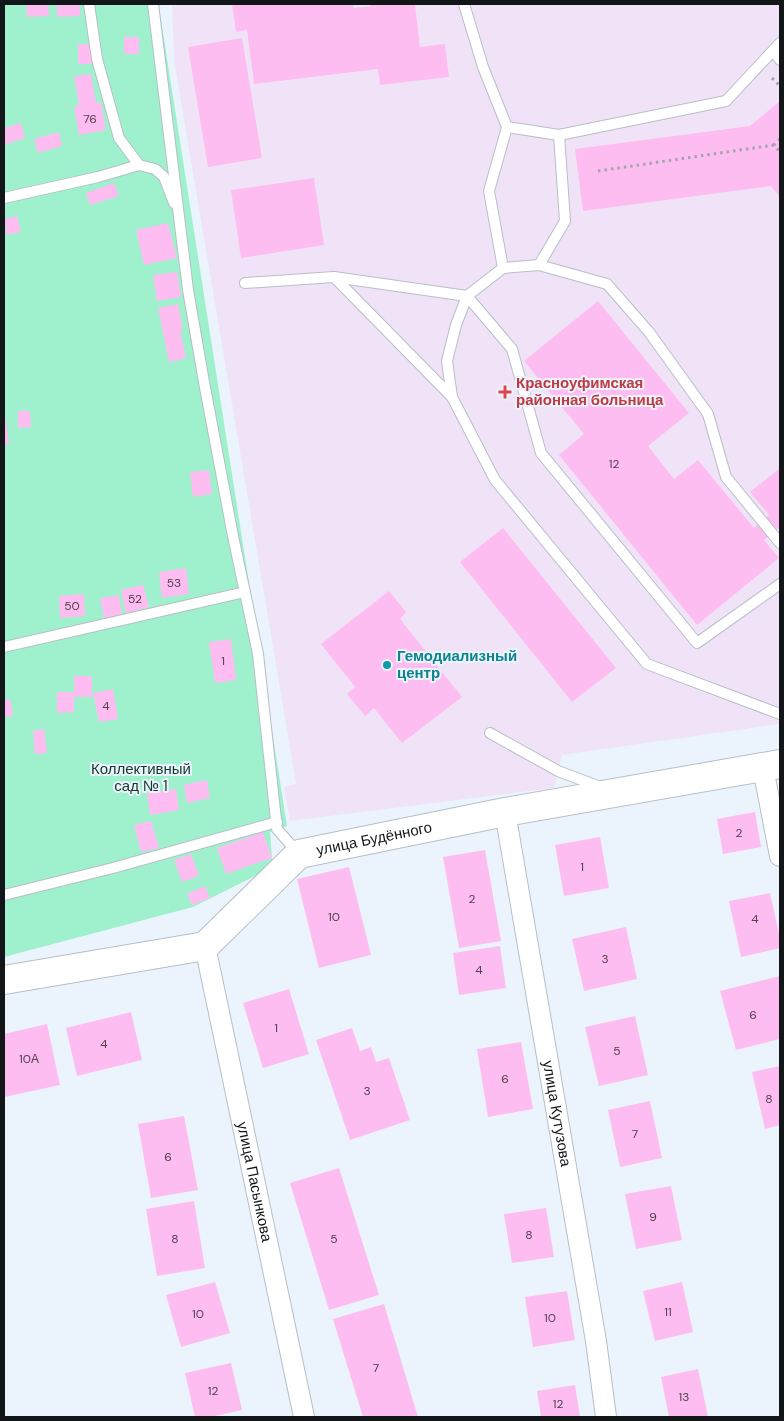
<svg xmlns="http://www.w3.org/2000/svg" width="784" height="1421" font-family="'DM Sans',sans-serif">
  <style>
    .medical { fill: #f1e3f7 }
    .green { fill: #9ff1cd }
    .building { fill: #febdf0 }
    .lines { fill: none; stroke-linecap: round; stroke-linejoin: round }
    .lane-casing { stroke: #b6bfc7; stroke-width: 12 }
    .street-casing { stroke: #b6bfc7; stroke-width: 22 }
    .secondary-casing { stroke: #b6bfc7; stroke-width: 30 }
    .path { stroke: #9fa6ac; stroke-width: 3; stroke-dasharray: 2.5 4; stroke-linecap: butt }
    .lane { stroke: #fff; stroke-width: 10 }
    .street { stroke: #fff; stroke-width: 20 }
    .secondary { stroke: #fff; stroke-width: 28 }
    .health-dot { fill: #e0444e; stroke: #ebf4fc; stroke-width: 2 }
    .culture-dot { fill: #0f9aa8; stroke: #ebf4fc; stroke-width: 2 }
    .labels { text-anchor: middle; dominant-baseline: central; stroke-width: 4; stroke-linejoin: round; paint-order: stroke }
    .number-label { font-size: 12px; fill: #4e404f }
    .health-label { font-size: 15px; font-weight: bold; fill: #be3a42; stroke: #ebf4fc; text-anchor: start }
    .culture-label { font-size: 15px; font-weight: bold; fill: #0d838f; stroke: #ebf4fc; text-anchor: start }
    .park-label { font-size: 15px; fill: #113829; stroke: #ebf4fc }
    .street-label { font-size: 15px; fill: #131619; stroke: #ebf4fc }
  </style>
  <rect width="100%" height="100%" fill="#ebf4fc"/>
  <path class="medical" d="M172 4H780V724L562 755 554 788 290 821 284 787 296 784 174 60Z"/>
  <path class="green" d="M4 4H160L159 7 287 826 270 832 272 858 275 866 193 907 4 957Z"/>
  <g class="building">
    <path d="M26 4H48L49 16 27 17Z"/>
    <path d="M57 4H80V16L57 17Z"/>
    <path d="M232 4H353L354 8 371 6 370 4H415L420 47 445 44 449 77 380 85 378 69 254 84 247 30 236 32Z"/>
    <rect x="124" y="37" width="15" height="17"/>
    <path d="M242 38 262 158 208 167 188 47Z"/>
    <path d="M78 44H91L92 64H78Z"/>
    <path d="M91 74 96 103 101 102 106 130 79 135 74 107 79 105 74 76Z"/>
    <path d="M780 101V197L771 186 583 211 575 149 750 126Z"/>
    <path d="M21 123 25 138 4 145V128Z"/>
    <path d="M59 132 62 146 38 153 34 139Z"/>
    <path d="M314 178 324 245 241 258 231 190Z"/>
    <path d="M114 183 119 196 90 205 86 193Z"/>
    <path d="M17 216 21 232 7 235 4 219Z"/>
    <path d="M168 223 177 258 144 265 136 230Z"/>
    <path d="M177 272 181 297 157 301 153 275Z"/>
    <path d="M598 301 689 413 648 446 674 479 698 460 754 528 769 515 750 492 780 468V527L764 540 779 558 697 625 559 455 584 434 524 361Z"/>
    <path d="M178 304 183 330H180L186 358 169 362 158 308Z"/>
    <path d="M18 411H30L31 427 18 428Z"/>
    <path d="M6 420 9 444H4V421Z"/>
    <path d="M209 470 212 494 193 497 190 472Z"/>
    <path d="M503 528 616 668 572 702 460 562Z"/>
    <path d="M186 568 189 594 162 598 159 572Z"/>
    <path d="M143 585 149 607 126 613 121 590Z"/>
    <path d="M389 591 406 612 400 619 462 697 402 743 374 708 365 716 347 694 355 687 321 644Z"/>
    <path d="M84 594 85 616 60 618 59 596Z"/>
    <path d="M119 595 122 615 104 618 100 598Z"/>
    <path d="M231 639 236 680 215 683 209 642Z"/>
    <path d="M74 676H92V697H74V712L57 713V692H74Z"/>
    <path d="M113 689 118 719 99 722 93 693Z"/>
    <path d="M10 699 13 716 4 717V700Z"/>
    <path d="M44 729 47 753 35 754 33 731Z"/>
    <path d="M207 780 210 798 187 803 184 785Z"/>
    <path d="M176 789 179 810 150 815 147 793Z"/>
    <path d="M755 812 761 847 723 854 717 819Z"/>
    <path d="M151 821 159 848 141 852 134 825Z"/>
    <path d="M263 832 272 858 226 874 217 848Z"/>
    <path d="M600 837 609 888 564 896 555 845Z"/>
    <path d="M485 850 501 941 459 948 443 857Z"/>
    <path d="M191 854 199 876 182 882 174 860Z"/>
    <path d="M349 867 371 955 319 968 297 879Z"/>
    <path d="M205 886 210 898 192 905 187 894Z"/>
    <path d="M770 893 780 938V948L741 957 729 901Z"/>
    <path d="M626 927 637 979 584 991 572 939Z"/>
    <path d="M500 946 506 988 459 995 453 953Z"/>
    <path d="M780 976V1039L736 1050 720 991Z"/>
    <path d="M289 989 309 1054 263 1068 243 1003Z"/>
    <path d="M131 1012 142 1060 77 1076 66 1028Z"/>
    <path d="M635 1016 648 1075 599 1086 585 1027Z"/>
    <path d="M47 1024 60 1085 4 1097V1034Z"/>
    <path d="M352 1028 360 1051 371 1047 376 1062 389 1058 410 1120 350 1140 316 1040Z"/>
    <path d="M521 1042 533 1109 488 1117 477 1049Z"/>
    <path d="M780 1066V1125L765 1129 752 1072Z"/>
    <path d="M650 1101 662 1158 620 1167 608 1110Z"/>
    <path d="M184 1116 198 1190 151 1198 138 1124Z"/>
    <path d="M339 1168 379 1295 329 1310 290 1183Z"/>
    <path d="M671 1186 682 1240 636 1249 625 1194Z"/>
    <path d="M194 1201 205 1268 157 1276 146 1209Z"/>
    <path d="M546 1208 554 1257 512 1263 504 1214Z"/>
    <path d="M215 1282 230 1333 181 1347 166 1295Z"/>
    <path d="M682 1282 693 1332 655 1341 643 1291Z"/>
    <path d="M567 1291 575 1340 533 1347 525 1297Z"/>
    <path d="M384 1304 418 1417H363L333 1319Z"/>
    <path d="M231 1363 242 1410 211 1417H195L185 1373Z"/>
    <path d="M698 1369 708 1417H669L661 1377Z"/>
    <path d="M575 1385 580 1417H541L537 1391Z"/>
  </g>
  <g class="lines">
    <defs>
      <g id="lane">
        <path d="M89 4 97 59 119 138 139 165"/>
        <path d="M153 4 188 290 204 382 233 536 258 654 277 829 298 853"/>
        <path d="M464 4 483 67 507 127 489 191 503 268"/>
        <path d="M773 51 780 60"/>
        <path d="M507 127 559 135"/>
        <path d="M4 198 98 177 139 165 155 169 164 177 174 203"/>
        <path d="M539 265 565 221 559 135 726 101 780 43"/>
        <path d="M334 277 467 296 512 349 541 453 697 643 780 584"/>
        <path d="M245 283 334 277 452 397"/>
        <path d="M780 543 726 477 708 414 649 332 607 284 539 265 503 268 467 296 456 325 447 361 452 397 495 480 647 664 780 714"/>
        <path d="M4 647 245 592"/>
        <path d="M490 733 558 771 603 788"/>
        <path d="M4 895 113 868 277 822"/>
      </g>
      <g id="street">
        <path d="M763 768 780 856"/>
        <path id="s1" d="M505 812 596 1341 606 1417"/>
        <path id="s2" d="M205 946 304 1417"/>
      </g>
      <g id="secondary">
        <path id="s3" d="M4 980 205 946 299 854 505 812 780 764"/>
      </g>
    </defs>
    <use href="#lane" class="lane-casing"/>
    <use href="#street" class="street-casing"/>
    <use href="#secondary" class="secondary-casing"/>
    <g class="path">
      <path d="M772 78 780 86"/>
      <path d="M780 139 774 145 780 152"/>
      <path d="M598 171 774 145"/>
    </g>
    <use href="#lane" class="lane"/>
    <use href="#street" class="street"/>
    <use href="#secondary" class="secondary"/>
  </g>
  <path class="health-dot" d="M502.5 384.5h5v5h5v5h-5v5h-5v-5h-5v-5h5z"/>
  <circle class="culture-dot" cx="387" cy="665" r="5"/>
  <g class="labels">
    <g class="number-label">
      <text x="90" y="119">76</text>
      <text x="614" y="464">12</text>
      <text x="174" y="583">53</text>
      <text x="135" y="599">52</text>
      <text x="72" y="606">50</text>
      <text x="223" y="661">1</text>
      <text x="106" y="706">4</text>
      <text x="739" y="833">2</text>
      <text x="582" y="867">1</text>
      <text x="472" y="899">2</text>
      <text x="334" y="917">10</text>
      <text x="755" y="919">4</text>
      <text x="605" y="959">3</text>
      <text x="479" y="970">4</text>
      <text x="753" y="1015">6</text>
      <text x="276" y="1028">1</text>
      <text x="104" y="1044">4</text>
      <text x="617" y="1051">5</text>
      <text x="29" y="1059">10А</text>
      <text x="505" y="1079">6</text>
      <text x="367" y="1091">3</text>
      <text x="769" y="1099">8</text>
      <text x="635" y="1134">7</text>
      <text x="168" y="1157">6</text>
      <text x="653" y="1217">9</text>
      <text x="529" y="1235">8</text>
      <text x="175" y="1239">8</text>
      <text x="334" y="1239">5</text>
      <text x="668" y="1312">11</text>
      <text x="198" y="1314">10</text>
      <text x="550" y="1318">10</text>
      <text x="376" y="1368">7</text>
      <text x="213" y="1391">12</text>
      <text x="684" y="1397">13</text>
      <text x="558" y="1404">12</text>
    </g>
    <g class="health-label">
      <text x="516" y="383">Красноуфимская<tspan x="516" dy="17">районная больница</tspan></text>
    </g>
    <g class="culture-label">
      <text x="397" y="656">Гемодиализный<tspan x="397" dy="17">центр</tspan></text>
    </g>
    <g class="park-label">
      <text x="141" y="769">Коллективный<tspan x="141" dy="17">сад № 1</tspan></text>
    </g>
    <g class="street-label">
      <text stroke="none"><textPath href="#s3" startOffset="412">улица Будённого</textPath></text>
      <text stroke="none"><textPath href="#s1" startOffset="306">улица Кутузова</textPath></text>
      <text stroke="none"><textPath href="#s2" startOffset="241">улица Пасынкова</textPath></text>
    </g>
  </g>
  <rect width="784" height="1421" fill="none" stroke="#131619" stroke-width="10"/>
</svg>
